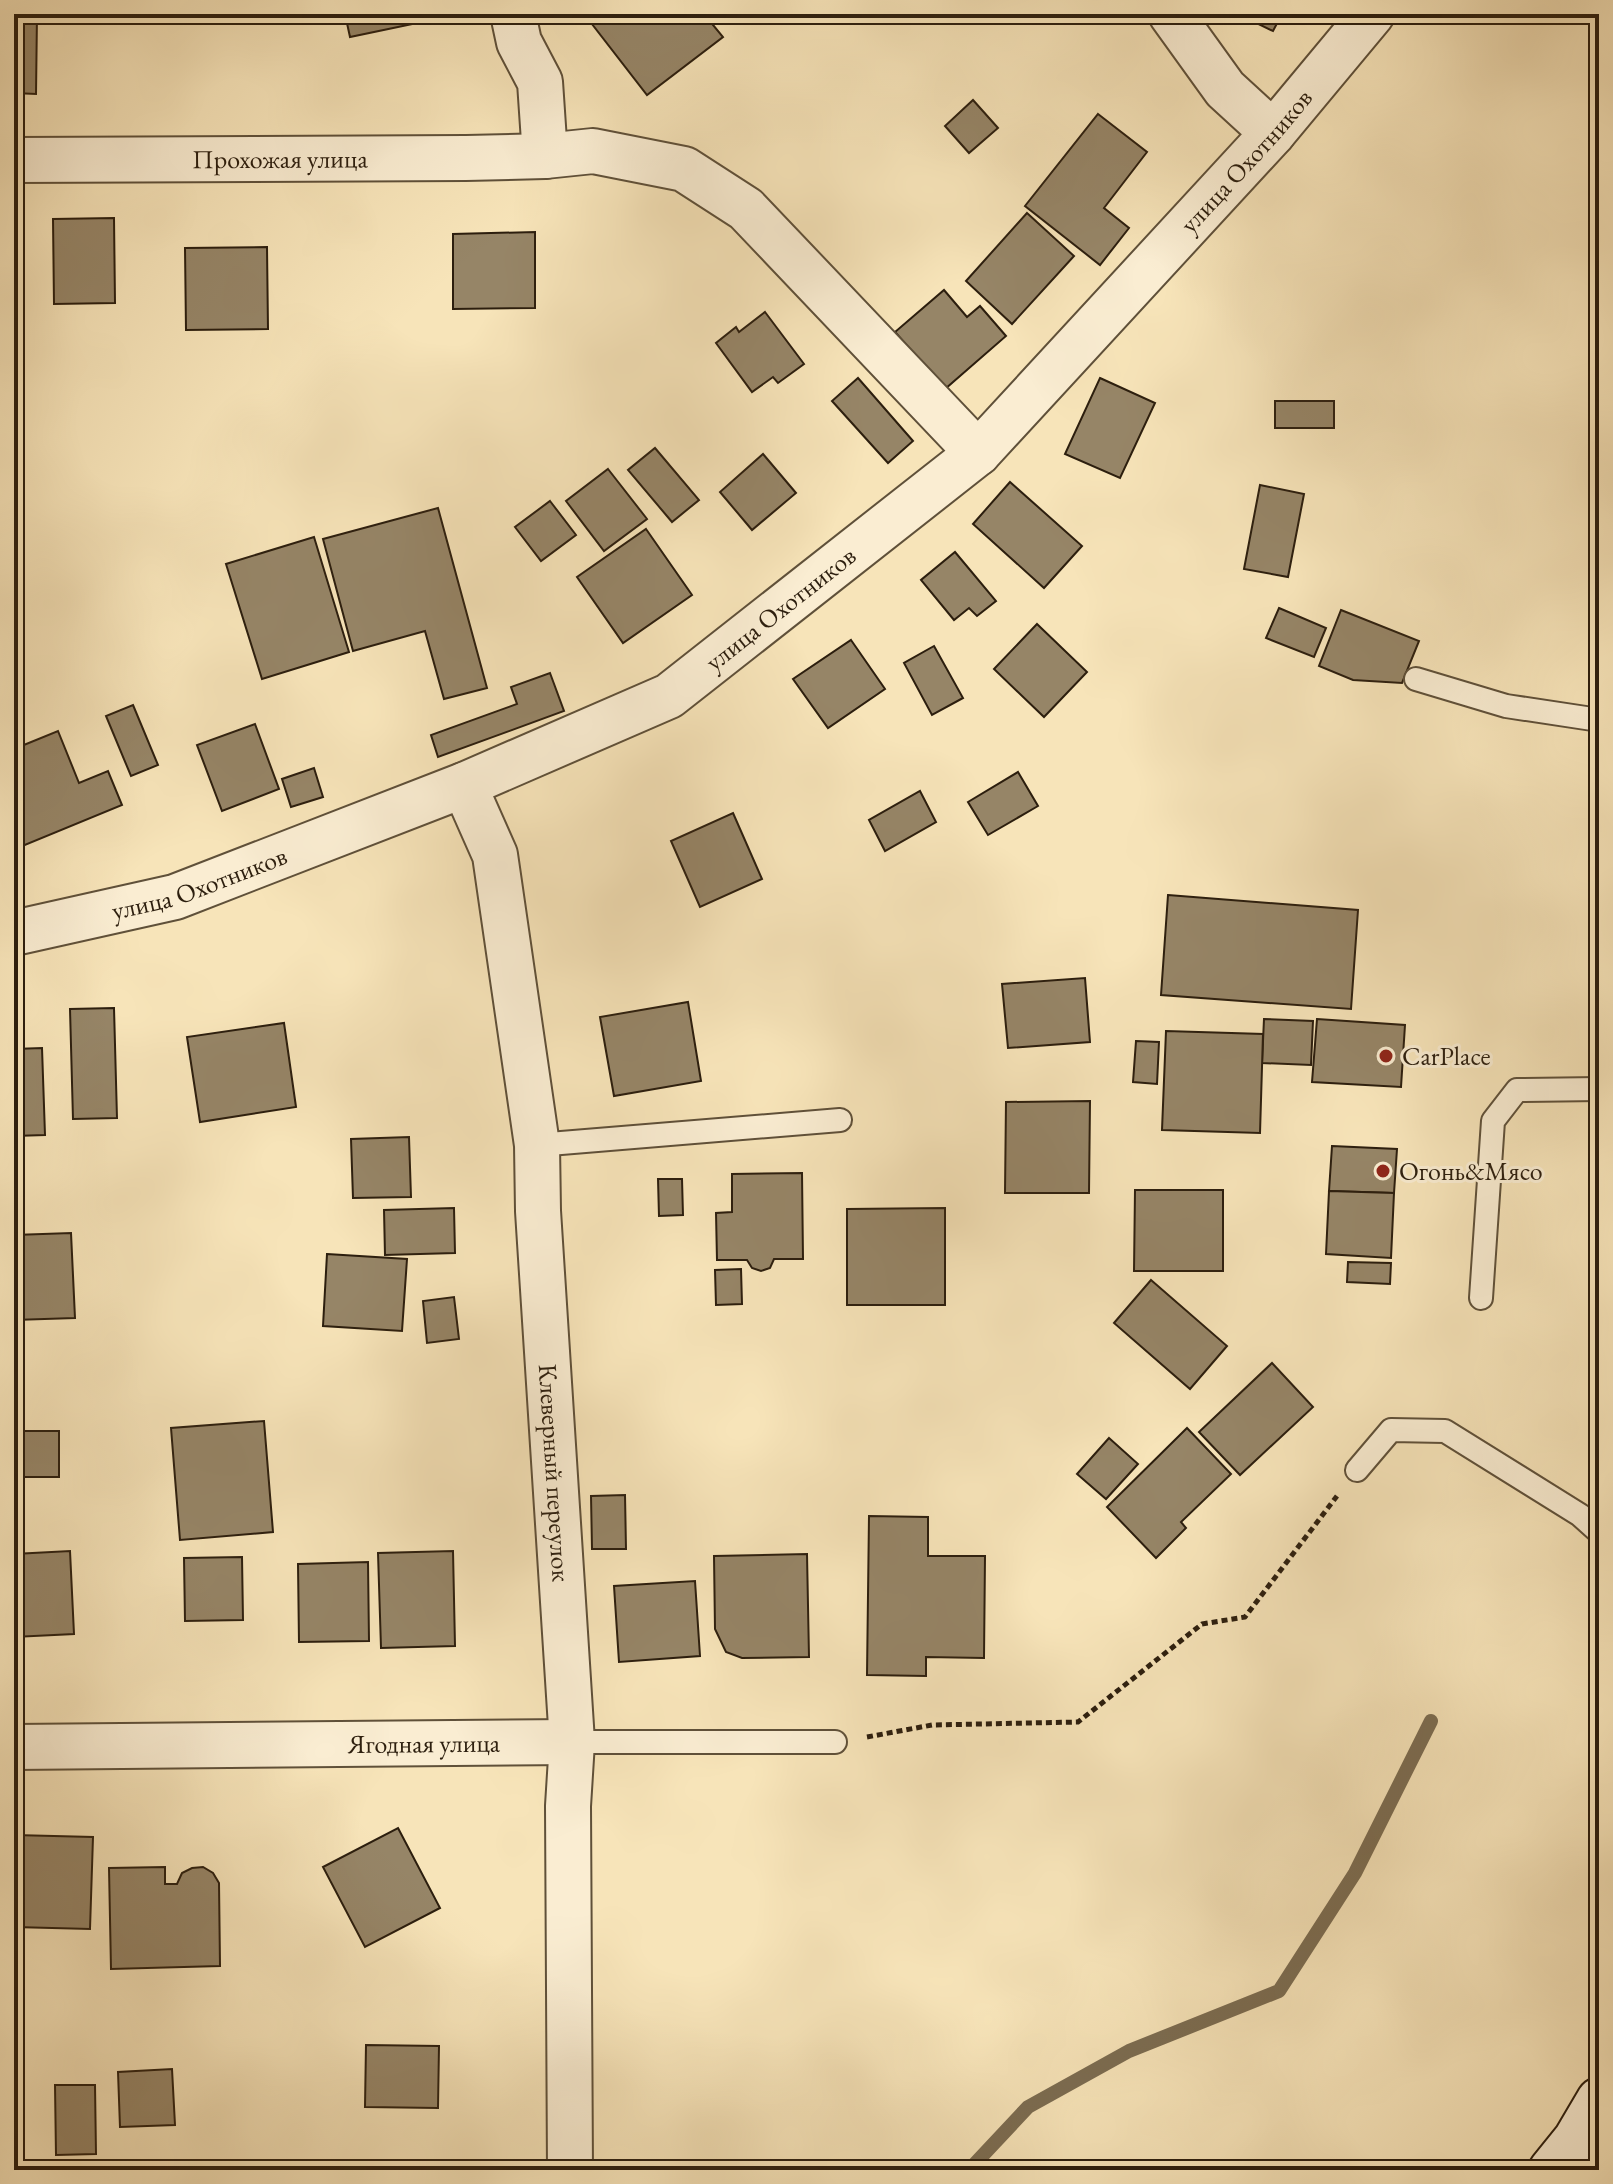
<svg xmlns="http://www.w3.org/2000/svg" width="1613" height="2184" font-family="'EB Garamond',serif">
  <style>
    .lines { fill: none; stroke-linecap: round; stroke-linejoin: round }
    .stream { stroke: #7c6d52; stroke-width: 14 }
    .building { fill: #968567; stroke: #2c1e0e; stroke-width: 2 }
    .lane-casing { stroke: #5f5039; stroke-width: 26 }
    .street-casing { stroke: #5f5039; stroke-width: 48 }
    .secondary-casing { stroke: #2c1e0e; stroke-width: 48 }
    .path { stroke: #2c1e0e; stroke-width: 5; stroke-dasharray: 6 4; stroke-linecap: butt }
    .lane { stroke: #faedd2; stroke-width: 22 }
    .street { stroke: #faedd2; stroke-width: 44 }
    .secondary { stroke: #faedd2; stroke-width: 44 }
    .poi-dot { fill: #8f2418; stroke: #faedd2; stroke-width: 3 }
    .labels { text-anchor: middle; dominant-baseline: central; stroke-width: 6; stroke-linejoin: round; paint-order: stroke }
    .street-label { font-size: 26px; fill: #2c1e0e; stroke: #faedd2 }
    .poi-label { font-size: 26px; fill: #2c1e0e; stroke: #faedd2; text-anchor: start }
  </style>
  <rect width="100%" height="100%" fill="#f7e4b9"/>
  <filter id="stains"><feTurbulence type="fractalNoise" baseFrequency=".0025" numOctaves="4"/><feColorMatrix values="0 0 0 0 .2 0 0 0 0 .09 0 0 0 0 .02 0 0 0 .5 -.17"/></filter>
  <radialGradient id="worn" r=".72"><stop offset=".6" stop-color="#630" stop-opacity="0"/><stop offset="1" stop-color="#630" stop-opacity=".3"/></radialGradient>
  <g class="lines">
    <path class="stream" d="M969 2170 1028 2107 1129 2051 1279 1991 1355 1873 1431 1721"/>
  </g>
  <g class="building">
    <path d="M14 14H37L36 94 14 93Z"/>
    <path d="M345 14H420L422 22 350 37Z"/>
    <path d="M704 14 723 37 647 95 585 15Z"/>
    <path d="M1238 14H1282L1273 31Z"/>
    <path d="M973 100 998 128 969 153 945 126Z"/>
    <path d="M1098 114 1147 152 1104 208 1129 228 1100 265 1025 206Z"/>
    <path d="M1027 213 1074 256 1012 324 966 281Z"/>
    <path d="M114 218 115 303 54 304 53 219Z"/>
    <path d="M535 232V308L453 309V234Z"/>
    <path d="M267 247 268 329 186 330 185 248Z"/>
    <path d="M944 290 967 317 980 306 1006 336 945 389 895 332Z"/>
    <path d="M765 312 804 364 778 383 773 377 752 392 716 343 736 327 739 332Z"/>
    <path d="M858 378 913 441 888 463 832 401Z"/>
    <path d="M1100 378 1155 403 1120 478 1065 454Z"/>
    <rect x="1275" y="401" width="59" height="27"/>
    <path d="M655 448 699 500 672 522 628 470Z"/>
    <path d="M763 454 796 493 752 530 720 492Z"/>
    <path d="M608 469 647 519 604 551 566 501Z"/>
    <path d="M1010 482 1082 546 1044 588 973 524Z"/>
    <path d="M1260 485 1304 494 1288 577 1244 569Z"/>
    <path d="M550 501 576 535 541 561 515 527Z"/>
    <path d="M438 508 487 688 444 699 425 631 353 651 323 539Z"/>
    <path d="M646 529 692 595 623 643 577 577Z"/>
    <path d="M314 537 349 652 262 679 226 564Z"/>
    <path d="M955 552 996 601 977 616 969 608 954 620 921 580Z"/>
    <path d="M1279 608 1326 628 1314 657 1266 638Z"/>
    <path d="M1341 610 1419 641 1402 683 1353 680 1319 666Z"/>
    <path d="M1037 624 1087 672 1044 717 994 669Z"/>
    <path d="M851 640 885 689 828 728 793 679Z"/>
    <path d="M934 646 963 698 932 715 904 663Z"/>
    <path d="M550 673 564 711 438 757 431 735 517 704 511 687Z"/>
    <path d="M133 705 158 765 131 776 106 716Z"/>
    <path d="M255 724 279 789 222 811 197 745Z"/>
    <path d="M58 731 79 783 108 771 122 805 20 847 14 833V749Z"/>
    <path d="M314 768 323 797 291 807 282 779Z"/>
    <path d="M1018 772 1038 806 988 835 968 802Z"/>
    <path d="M920 791 936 822 885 851 869 820Z"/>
    <path d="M733 813 762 879 700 907 671 841Z"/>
    <path d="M1168 895 1358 910 1351 1009 1161 995Z"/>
    <path d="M1085 978 1090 1042 1008 1048 1002 984Z"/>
    <path d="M688 1002 701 1081 614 1096 600 1017Z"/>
    <path d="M114 1008 117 1118 73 1119 70 1009Z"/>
    <path d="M1264 1019 1313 1021 1311 1065 1262 1063Z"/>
    <path d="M1317 1019 1405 1025 1401 1087 1312 1082Z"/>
    <path d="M284 1023 296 1107 200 1122 187 1037Z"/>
    <path d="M1166 1031 1263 1034 1260 1133 1162 1130Z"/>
    <path d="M1136 1041 1159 1042 1157 1084 1133 1082Z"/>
    <path d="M42 1048 45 1135 14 1136V1049Z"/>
    <path d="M1090 1101 1089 1193H1005L1006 1102Z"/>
    <path d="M409 1137 411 1197 353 1198 351 1139Z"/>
    <path d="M1332 1146 1397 1149 1394 1193 1329 1191Z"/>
    <path d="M802 1173 803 1259H774L770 1268 761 1271 752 1268 747 1260H717L716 1213 732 1212V1174Z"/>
    <path d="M658 1179H682L683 1215 659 1216Z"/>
    <path d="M1135 1190H1223V1271H1134Z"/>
    <path d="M1329 1191 1394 1193 1391 1258 1326 1254Z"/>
    <path d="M454 1208 455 1253 385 1255 384 1210Z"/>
    <path d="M945 1208V1305H847V1209Z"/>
    <path d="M71 1233 75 1318 14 1320V1235Z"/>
    <path d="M327 1254 407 1259 402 1331 323 1326Z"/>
    <path d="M1348 1262 1391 1263 1390 1284 1347 1282Z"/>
    <path d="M741 1269 742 1304 716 1305 715 1270Z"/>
    <path d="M1151 1280 1227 1346 1190 1389 1114 1323Z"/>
    <path d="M454 1297 459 1339 427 1343 423 1301Z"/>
    <path d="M1272 1363 1313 1407 1240 1475 1199 1432Z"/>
    <path d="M264 1421 273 1532 180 1540 171 1428Z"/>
    <path d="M1187 1428 1231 1474 1181 1522 1186 1528 1156 1558 1107 1507Z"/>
    <rect x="14" y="1431" width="45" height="46"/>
    <path d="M1109 1438 1138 1464 1106 1499 1077 1474Z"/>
    <path d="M625 1495 626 1549H592L591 1496Z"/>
    <path d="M869 1516 928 1517V1556H985L984 1658 926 1657V1676L867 1675Z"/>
    <path d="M70 1551 74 1634 14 1637V1554Z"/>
    <path d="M453 1551 455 1646 381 1648 378 1553Z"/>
    <path d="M807 1554 809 1657 742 1658 726 1652 715 1629 714 1556Z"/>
    <path d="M242 1557 243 1620 185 1621 184 1558Z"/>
    <path d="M368 1562 369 1641 299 1642 298 1564Z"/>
    <path d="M695 1581 700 1656 619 1662 614 1586Z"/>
    <path d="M398 1828 440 1908 365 1947 323 1867Z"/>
    <path d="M14 1835 93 1837 90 1929 14 1927Z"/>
    <path d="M165 1867V1884H177L182 1873 192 1868 203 1867 213 1873 219 1883 220 1966 111 1969 109 1868Z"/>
    <path d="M366 2045 439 2046 438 2108 365 2107Z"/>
    <path d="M172 2069 175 2125 120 2127 118 2072Z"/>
    <path d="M55 2085H95L96 2154 56 2155Z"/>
  </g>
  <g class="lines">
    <defs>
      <g id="lane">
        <path d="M1416 679 1506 706 1599 720"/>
        <path d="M537 1145 840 1120"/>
        <path d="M1481 1298 1493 1121 1517 1090 1599 1089"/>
        <path d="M1357 1470 1391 1430 1445 1431 1580 1515 1599 1532"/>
        <path d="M572 1742H835"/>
      </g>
      <g id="street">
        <path d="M513 14 519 42 540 82 545 156"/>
        <path d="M1171 14 1225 89 1273 133"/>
        <path id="s1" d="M14 160 466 158 545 156 593 151 684 169 746 209 978 453"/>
        <path id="s2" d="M464 785 495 855 537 1145 538 1211 572 1742 568 1806 570 2170"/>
        <path id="s3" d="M14 933 175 897 464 785 669 696 978 453 1273 133 1372 14"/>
        <path id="s4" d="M14 1747 572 1742"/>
      </g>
      <path id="secondary" d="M1551 2170 1576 2139 1599 2100"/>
    </defs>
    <use href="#lane" class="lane-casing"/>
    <use href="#street" class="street-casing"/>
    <use href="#secondary" class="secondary-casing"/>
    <path class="path" d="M867 1737 932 1725 1078 1722 1202 1624 1245 1617 1337 1496"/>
    <use href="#lane" class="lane"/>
    <use href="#street" class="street"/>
    <use href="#secondary" class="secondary"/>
  </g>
  <g class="poi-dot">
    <circle cx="1386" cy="1056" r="8"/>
    <circle cx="1383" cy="1171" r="8"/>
  </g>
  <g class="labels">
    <g class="street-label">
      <text stroke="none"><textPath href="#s1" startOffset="266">Прохожая улица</textPath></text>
      <text stroke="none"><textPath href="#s3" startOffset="1488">улица Охотников</textPath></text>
      <text stroke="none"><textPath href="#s3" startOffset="840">улица Охотников</textPath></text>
      <text stroke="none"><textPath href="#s3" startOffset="192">улица Охотников</textPath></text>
      <text stroke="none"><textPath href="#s2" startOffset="698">Клеверный переулок</textPath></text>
      <text stroke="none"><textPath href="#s4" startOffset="410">Ягодная улица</textPath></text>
    </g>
    <g class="poi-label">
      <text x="1402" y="1056">CarPlace</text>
      <text x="1399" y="1171">Огонь&amp;Мясо</text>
    </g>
  </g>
  <rect width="1613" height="2184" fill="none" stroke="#f7e4b9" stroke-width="48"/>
  <rect x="16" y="16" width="1581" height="2152" fill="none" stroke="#2c1e0e" stroke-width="4"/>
  <rect x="24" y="24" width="1565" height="2136" fill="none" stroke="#2c1e0e" stroke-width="2"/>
  <rect width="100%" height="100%" filter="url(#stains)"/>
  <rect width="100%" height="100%" fill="url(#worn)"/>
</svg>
